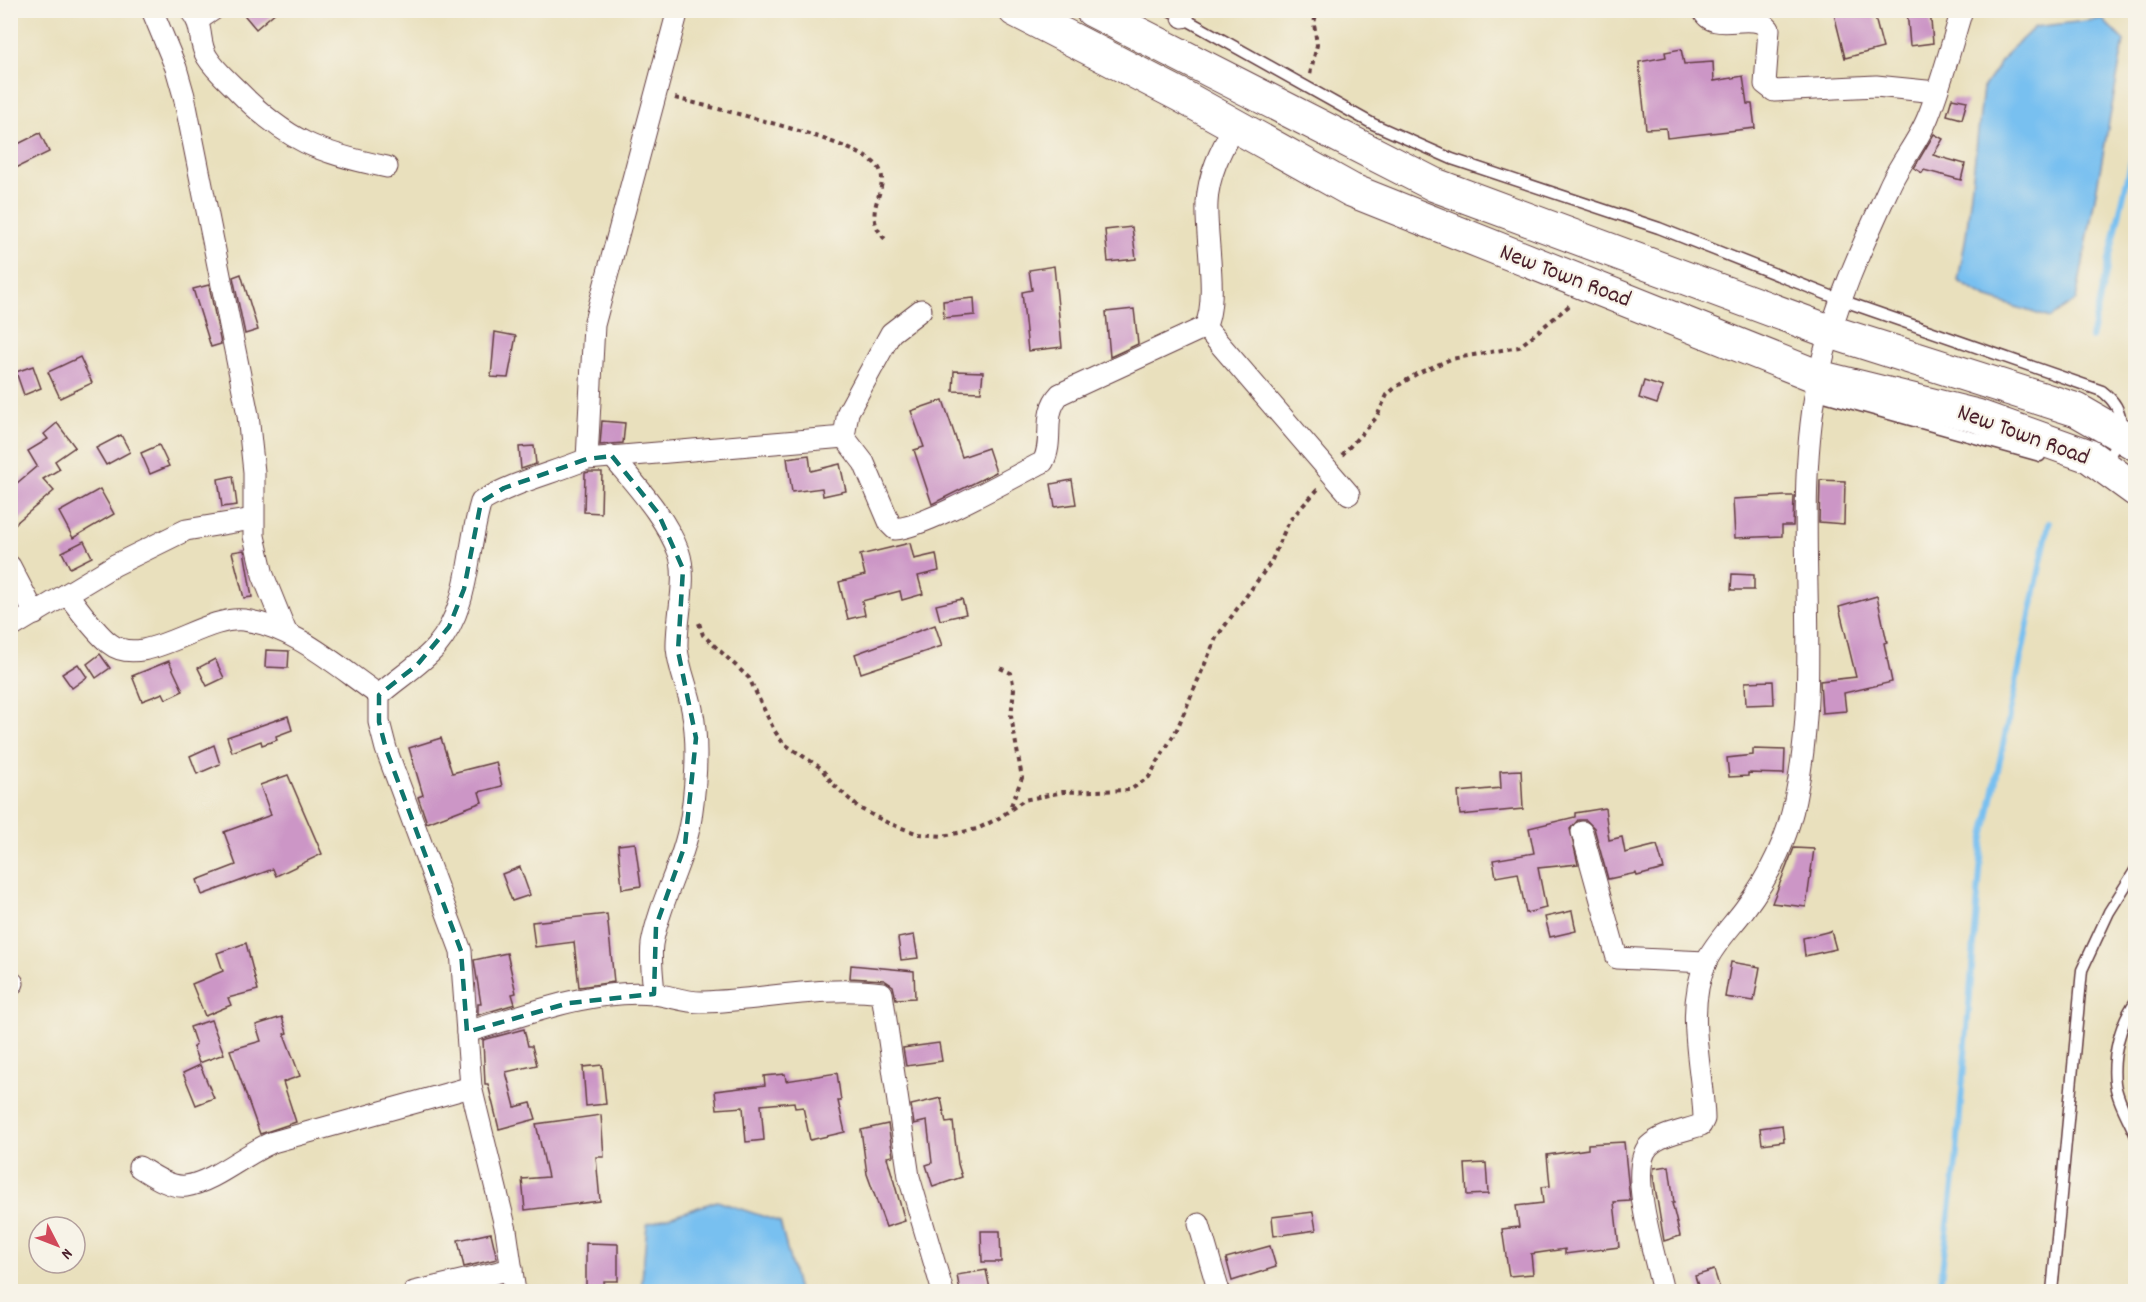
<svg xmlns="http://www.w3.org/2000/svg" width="2146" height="1302" font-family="Dekko,sans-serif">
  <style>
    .water { fill: #78c0f0; stroke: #61708e; stroke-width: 1.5 }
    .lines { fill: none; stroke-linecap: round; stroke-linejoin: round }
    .stream { stroke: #78c0f0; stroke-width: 6 }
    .building { fill: #cc96c6 }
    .lane-casing { stroke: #623c41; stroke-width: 13 }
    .street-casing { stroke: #623c41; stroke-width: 23 }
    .primary-casing { stroke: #623c41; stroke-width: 35 }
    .path { stroke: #623c41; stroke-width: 4; stroke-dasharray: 4.5 4.5; stroke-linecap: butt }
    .lane { stroke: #fff; stroke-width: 10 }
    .street { stroke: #fff; stroke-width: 21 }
    .primary { stroke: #fff; stroke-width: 33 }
    .marked { fill: none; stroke: #0f766e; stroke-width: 4.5; stroke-dasharray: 12 8; stroke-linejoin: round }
    .labels { text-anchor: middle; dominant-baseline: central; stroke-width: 4.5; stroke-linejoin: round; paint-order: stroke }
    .street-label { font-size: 24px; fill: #4a1f2b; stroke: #f7f3e8 }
  </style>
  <rect width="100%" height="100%" fill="#f7f3e8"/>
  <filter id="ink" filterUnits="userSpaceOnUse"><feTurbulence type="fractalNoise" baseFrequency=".0167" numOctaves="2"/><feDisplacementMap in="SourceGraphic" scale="12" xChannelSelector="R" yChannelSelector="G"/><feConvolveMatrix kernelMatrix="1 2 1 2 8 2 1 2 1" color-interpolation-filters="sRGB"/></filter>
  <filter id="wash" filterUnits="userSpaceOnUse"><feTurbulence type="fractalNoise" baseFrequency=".008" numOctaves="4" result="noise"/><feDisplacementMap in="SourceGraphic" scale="24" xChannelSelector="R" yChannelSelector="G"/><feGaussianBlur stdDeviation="1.35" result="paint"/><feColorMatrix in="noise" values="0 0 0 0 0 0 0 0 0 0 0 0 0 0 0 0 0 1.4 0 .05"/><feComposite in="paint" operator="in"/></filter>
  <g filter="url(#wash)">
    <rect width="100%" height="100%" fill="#e9e0bd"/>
    <g class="water">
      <path d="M2102 19 2124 41 2076 300 2050 318 1985 297 1958 281 1966 236 1983 88 2007 53 2035 27Z"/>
      <path d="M717 1201 780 1222 798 1291H641L647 1224Z"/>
    </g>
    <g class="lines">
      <g class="stream">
        <path d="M2091 338 2136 141"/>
        <path d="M1939 1292 1956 1163 1982 847 2049 523"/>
      </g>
    </g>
    <g id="blocks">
      <g class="building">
        <path d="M240 10H278L256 29Z"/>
        <path d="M1848 10H1873L1883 48 1845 58 1834 14Z"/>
        <path d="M1907 10H1930L1933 43 1910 46Z"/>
        <path d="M1681 49 1684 64 1713 62 1714 81 1743 76 1747 104H1752L1755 128 1667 138 1666 128 1646 129 1639 62 1666 57 1665 52Z"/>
        <path d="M1952 98 1967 101 1962 119 1947 115Z"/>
        <path d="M40 133 49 152 16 168 10 156V148Z"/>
        <path d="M1934 134 1943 139 1933 155 1965 164 1961 180 1924 170 1922 173 1914 168Z"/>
        <path d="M1132 227 1136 259 1108 262 1105 230Z"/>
        <path d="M1054 266 1062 347 1028 351 1022 292 1032 290 1029 270Z"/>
        <path d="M241 274 258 330 245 334 233 277Z"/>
        <path d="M209 285 221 344 211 347 193 289Z"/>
        <path d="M974 298 975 315 944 318 943 301Z"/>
        <path d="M1134 309 1138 344 1110 357 1106 312Z"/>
        <path d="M495 332 516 336 508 378 491 377Z"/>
        <path d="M80 357 92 383 60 398 48 372Z"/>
        <path d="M33 366 41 388 24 395 16 372Z"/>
        <path d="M954 371 983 372 981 392 953 391Z"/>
        <path d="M1644 381 1663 387 1657 404 1639 398Z"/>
        <path d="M943 400 962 457 988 448 996 472 932 504 914 450 924 447 911 411Z"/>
        <path d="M602 421 625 423 623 443 600 445Z"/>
        <path d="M57 423 75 447 55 461 60 469 43 479 54 491 10 528V489L37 466 28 451 48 439 44 434Z"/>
        <path d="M121 435 130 452 106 465 96 448Z"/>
        <path d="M159 445 169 466 150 474 141 453Z"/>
        <path d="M534 446 536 464 521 469 519 447Z"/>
        <path d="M809 455 811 471 840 464 846 491 823 496 822 488 792 492 787 458Z"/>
        <path d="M589 472H602L601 513 584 512 585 473Z"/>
        <path d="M233 476 237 505 222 507 218 479Z"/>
        <path d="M1072 480 1076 504 1055 507 1051 484Z"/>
        <path d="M1820 480 1845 481 1844 524 1819 522Z"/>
        <path d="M100 489 114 514 73 538 59 512Z"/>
        <path d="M1786 496H1794L1793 526H1782V536L1735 538 1733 499Z"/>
        <path d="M84 541 92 557 70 568 62 552Z"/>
        <path d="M910 543 914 559 936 554 939 571 918 576 923 594 902 600 900 591 862 601 865 615 848 619 839 582 865 575 860 555Z"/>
        <path d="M244 550 252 597 244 598 232 552Z"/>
        <path d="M1732 574 1754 575V590H1731Z"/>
        <path d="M1877 596 1887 642 1884 643 1892 682 1844 693 1846 711 1822 713 1820 681 1856 677 1839 607Z"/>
        <path d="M962 599 966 614 940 620 936 605Z"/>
        <path d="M935 625 942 646 861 673 855 654Z"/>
        <path d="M266 650 289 651 288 668 265 667Z"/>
        <path d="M100 654 110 668 96 678 87 664Z"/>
        <path d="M215 659 224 678 207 686 198 668Z"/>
        <path d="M169 661 183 691 166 699 163 693 142 701 132 676Z"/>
        <path d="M78 664 87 677 72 688 62 674Z"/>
        <path d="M1773 681 1774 704 1746 705 1745 682Z"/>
        <path d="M288 716 292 730 276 736 277 740 262 745 261 741 232 752 227 737Z"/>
        <path d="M441 738 452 773 496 762 502 786 479 792 482 802 427 823 418 797 423 795 409 748Z"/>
        <path d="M214 745 220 764 197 774 190 756Z"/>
        <path d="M1753 749 1785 750 1784 774 1748 773V776L1729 777 1727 758 1753 755Z"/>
        <path d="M1521 770 1523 809 1460 815 1458 792 1501 788 1500 771Z"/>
        <path d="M288 775 322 854 276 876 273 869 202 895 197 880 236 865 224 832 271 815 260 785Z"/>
        <path d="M1605 808 1609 840 1622 837 1625 853 1657 845 1664 869 1637 876 1636 873 1608 879 1594 828 1586 820H1578L1570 829 1578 864 1538 868 1546 908 1526 913 1518 873 1496 877 1493 860 1534 853 1529 828 1575 817V813Z"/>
        <path d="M635 843 641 886 622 889 618 845Z"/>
        <path d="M1794 848 1814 849 1806 907 1772 903Z"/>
        <path d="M520 867 530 895 512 901 502 874Z"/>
        <path d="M1572 911 1576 931 1550 937 1545 917Z"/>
        <path d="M607 914 614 982 579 987 574 942 535 947 532 922Z"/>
        <path d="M1831 931 1836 949 1805 956 1803 938Z"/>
        <path d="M914 935 918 958 901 960 898 938Z"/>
        <path d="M246 943 258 990 228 998 231 1005 205 1016 192 984 223 971 217 953Z"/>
        <path d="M507 953 516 993 512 994 515 1004 478 1015V1004H481L474 960Z"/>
        <path d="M1731 962 1760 967 1754 1001 1725 997Z"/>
        <path d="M851 965 914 971 915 998 896 999 893 986 884 980 850 978Z"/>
        <path d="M282 1017 287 1033 284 1034 300 1076 283 1082 296 1122 260 1134 230 1050 261 1041 256 1025Z"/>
        <path d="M211 1020 224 1054 199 1063 193 1047 196 1045 190 1027Z"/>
        <path d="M524 1029 528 1046H532L537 1065 506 1072 515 1107 531 1103 536 1119 499 1129 488 1084H485L483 1040Z"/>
        <path d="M939 1043 942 1061 906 1066 903 1048Z"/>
        <path d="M200 1065 214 1098 196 1105 183 1073Z"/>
        <path d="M602 1065 606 1104 586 1106 583 1067Z"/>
        <path d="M837 1073 841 1101H838L845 1132 810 1140 803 1107 795 1108 794 1102 761 1105 764 1140 746 1142 743 1107 717 1109 715 1091 765 1085 764 1076 785 1074 786 1081Z"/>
        <path d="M941 1098 946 1123 953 1122 958 1164 962 1177 933 1187 926 1165 932 1163 927 1121 914 1124 911 1105Z"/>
        <path d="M601 1115 604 1157H596L600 1201 525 1210 522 1179 548 1177 536 1124Z"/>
        <path d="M888 1124 893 1156 887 1157 905 1221 886 1227 867 1174 861 1130Z"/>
        <path d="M1782 1125 1784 1141 1762 1144 1760 1128Z"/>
        <path d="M1624 1142 1630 1201 1614 1202 1619 1247 1565 1254V1249L1531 1254 1533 1274 1509 1276 1502 1229 1519 1227 1516 1206 1543 1203 1541 1187 1550 1186 1547 1155 1588 1149V1144Z"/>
        <path d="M1486 1163 1488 1194 1467 1195 1465 1164Z"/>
        <path d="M1669 1166 1674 1203H1672L1680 1236 1664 1241 1653 1175 1654 1168Z"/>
        <path d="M1313 1212 1316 1230 1274 1236 1272 1217Z"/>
        <path d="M981 1231H1000L1001 1262H982Z"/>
        <path d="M491 1233 497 1259 464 1267 458 1240Z"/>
        <path d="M586 1243 618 1244V1281H604V1292H586Z"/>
        <path d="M1270 1246 1276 1267 1232 1281 1226 1258Z"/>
        <path d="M986 1270 990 1289 960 1292 957 1275Z"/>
        <path d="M1714 1270 1721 1292H1700L1695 1276Z"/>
      </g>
    </g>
  </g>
  <g filter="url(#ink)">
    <use href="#blocks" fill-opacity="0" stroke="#623c41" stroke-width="1.5"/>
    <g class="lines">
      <defs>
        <g id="lane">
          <path d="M1169 10 1373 124 1452 159 1659 228 1841 300 2102 391C2132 414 2120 437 2105 465"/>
          <path d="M1817 394 2040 456"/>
          <path d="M2136 1001C2120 1022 2112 1057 2115 1083 2117 1100 2129 1120 2136 1136"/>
          <path d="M2052 1292 2082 970 2109 912 2136 869"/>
        </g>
        <g id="street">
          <path d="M152 10 176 68 184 96 248 415 254 472V536L263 575 286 632"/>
          <path d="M190 10C205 27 197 41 207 57 215 70 227 80 238 91 287 141 319 153 387 167"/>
          <path d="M1703 10C1712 35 1753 9 1769 29L1765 84 1774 91 1876 86 1936 92"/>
          <path d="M1183 17 1184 10"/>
          <path d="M198 20 213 10"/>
          <path d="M1205 327 1349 494"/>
          <path d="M844 437 848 412 891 333 921 310"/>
          <path d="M612 456C637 487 665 516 679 553 688 579 676 618 677 648 679 670 688 688 692 709 699 744 696 783 691 818 684 862 660 900 652 944 650 960 653 978 654 994"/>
          <path d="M587 459 594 325 678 10"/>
          <path d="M10 566 35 614"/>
          <path d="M67 594C80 610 93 630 109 643 143 671 203 615 244 620 295 627 338 667 379 695"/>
          <path d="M10 628 115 565 186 530 253 519"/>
          <path d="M1582 832 1617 958 1706 962"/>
          <path d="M10 984 13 983"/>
          <path d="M467 1032C526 1015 592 988 654 994 671 996 687 1003 704 1002 763 1000 823 985 882 993L909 1177 943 1292"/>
          <path d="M139 1167C152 1175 170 1188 186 1186 214 1182 246 1153 273 1142L471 1087"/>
          <path d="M1199 1224 1219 1292"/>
          <path d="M414 1292 512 1269"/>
          <path d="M515 1292 506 1230 471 1087 461 951 386 749 379 722V695C398 678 419 666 436 647 471 606 466 551 481 502 513 482 551 474 587 459L844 437 864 463 890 524 895 529C926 527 1011 478 1043 462 1055 440 1041 414 1060 394L1205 327C1219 300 1205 235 1207 203 1208 175 1221 150 1234 126"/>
          <path d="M1663 1292C1657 1261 1626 1169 1649 1146 1661 1134 1684 1131 1701 1125L1704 1119C1703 1069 1684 1011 1706 962 1714 944 1732 926 1744 910 1769 877 1787 841 1795 800 1825 660 1789 515 1819 375 1833 308 1863 244 1891 183 1902 160 1919 140 1928 117 1942 82 1951 46 1962 10"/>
        </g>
        <g id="primary">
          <path d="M1015 10 1180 95 1351 190 1819 377 1977 416 2089 456 2136 490"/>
          <path d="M1092 10 1435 185 1831 332 2077 410 2136 444"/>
        </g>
      </defs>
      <use href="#lane" class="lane-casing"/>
      <use href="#street" class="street-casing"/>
      <use href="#primary" class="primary-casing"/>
      <g class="path">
        <path d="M1310 74 1317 45 1314 23 1317 10"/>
        <path d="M675 98C712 108 862 141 879 168 892 190 857 212 887 241"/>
        <path d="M1342 455 1376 418 1387 395 1396 387 1418 373 1451 359 1519 347 1570 305"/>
        <path d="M699 623 703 635 749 678 774 730 783 743 821 768 833 784 859 808 888 823 919 834 943 836 977 829 999 818 1024 800 1063 792 1130 790 1149 777 1177 729 1216 638 1271 562 1289 521 1319 488"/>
        <path d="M1000 668 1011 673 1014 689 1011 716 1022 778 1010 808"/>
      </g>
      <use href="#lane" class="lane"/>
      <use href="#street" class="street"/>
      <use href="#primary" class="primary"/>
    </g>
  </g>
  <path class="marked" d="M612 456 658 513 683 569 678 651 696 738 685 845 656 926 654 994 569 1003 467 1032 461 951 386 749 379 722V695L417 665 449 627 464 589 481 502 504 488 587 459Z"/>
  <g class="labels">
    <g class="street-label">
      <text transform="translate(1565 277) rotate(21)">New Town Road</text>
      <text transform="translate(2023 436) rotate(20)">New Town Road</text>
    </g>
  </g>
  <rect width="2146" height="1302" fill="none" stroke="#f7f3e8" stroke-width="36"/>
  <g transform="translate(57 1245) rotate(132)"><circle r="28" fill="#f7f3e8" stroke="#b29e9c" stroke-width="1.5"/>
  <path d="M0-4.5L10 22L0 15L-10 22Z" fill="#d1495b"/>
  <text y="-9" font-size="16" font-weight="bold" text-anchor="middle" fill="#4a1f2b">N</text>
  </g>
</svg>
